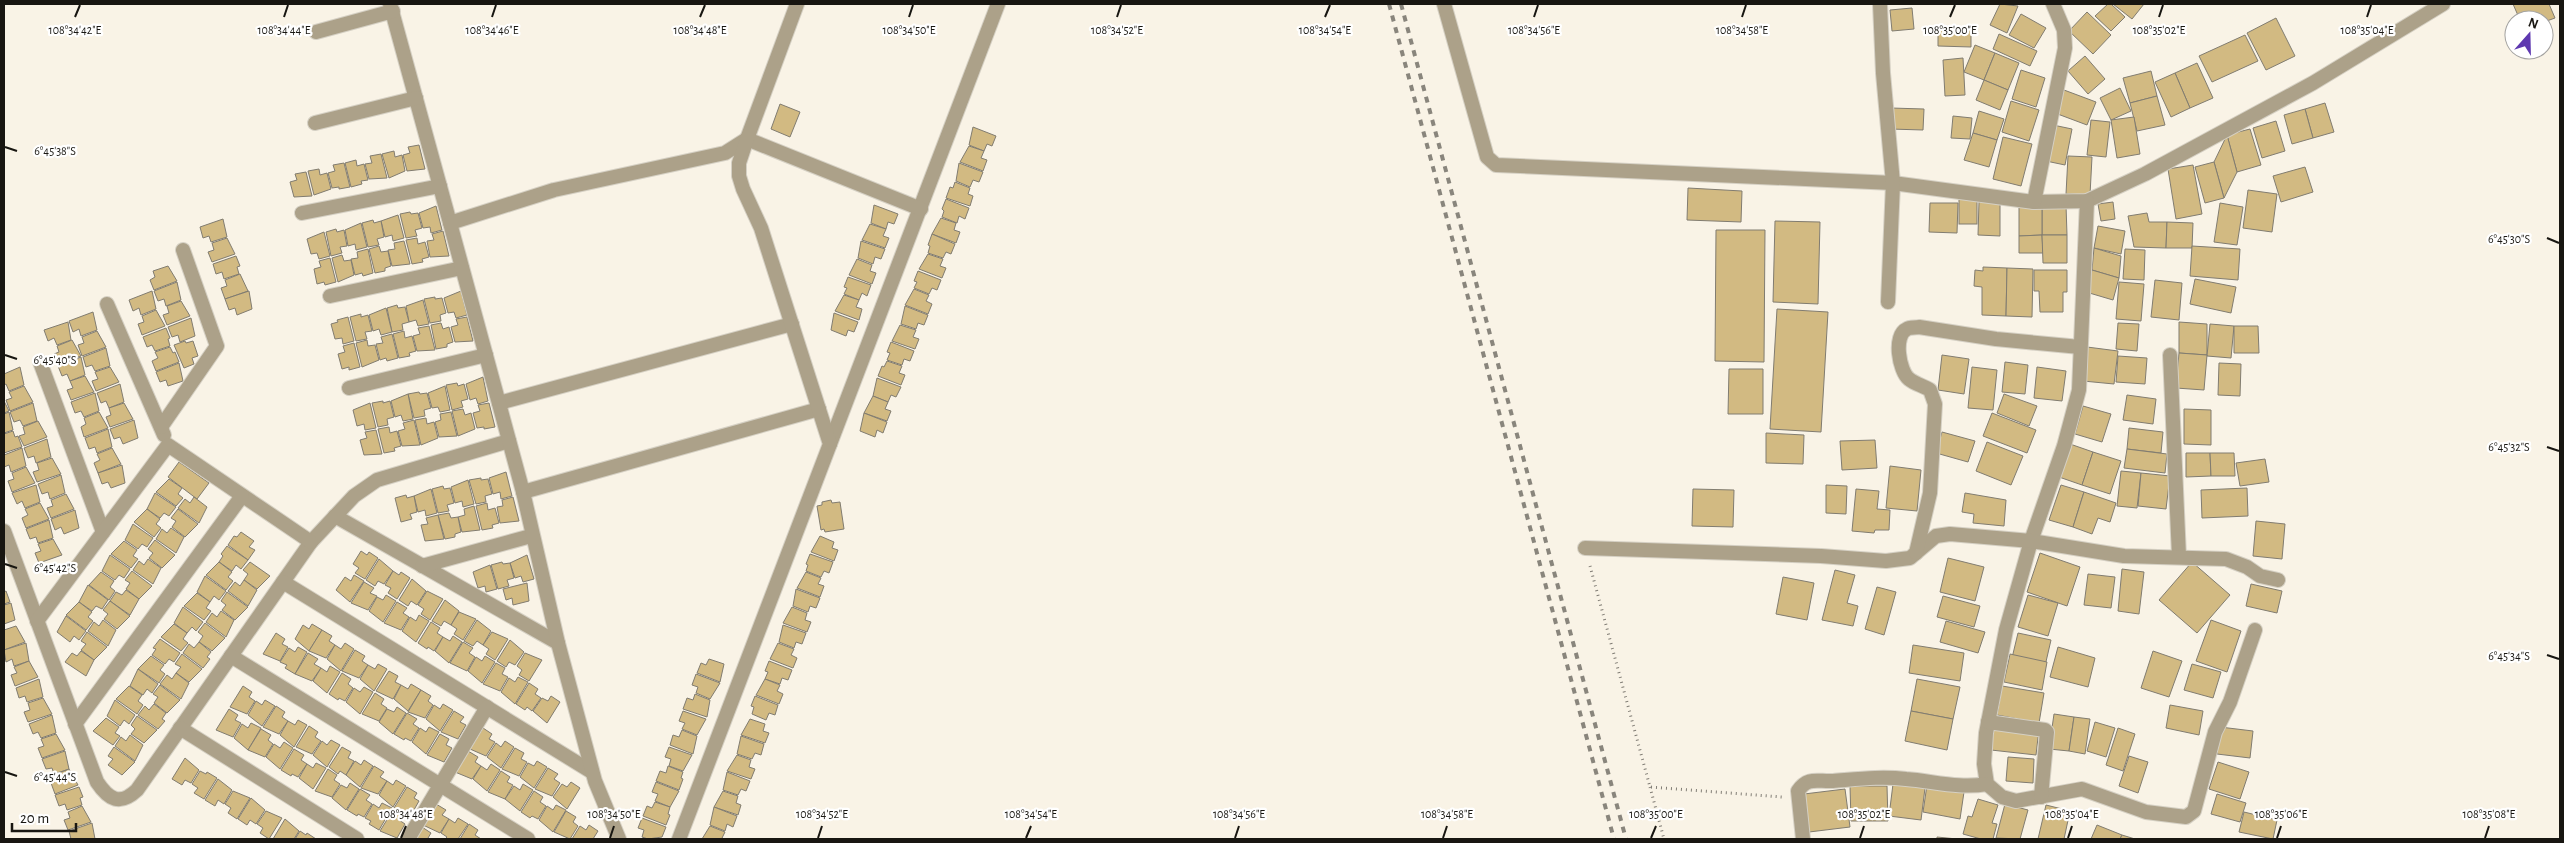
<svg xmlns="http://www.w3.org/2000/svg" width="2564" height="843" font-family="'Alegreya Sans',sans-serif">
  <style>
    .building { fill: #d2ba82; stroke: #817c70 }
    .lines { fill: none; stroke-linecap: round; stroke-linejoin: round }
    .minor-casing { stroke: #d5d0c4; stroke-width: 16 }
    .path { stroke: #817d75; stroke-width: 3; stroke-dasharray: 1 4; stroke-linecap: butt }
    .minor { stroke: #aca189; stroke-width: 14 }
    .rail { stroke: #89857c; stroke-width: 4; stroke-dasharray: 6 6; stroke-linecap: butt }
    .ticks { fill: none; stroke: #181611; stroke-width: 2 }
    .ticks-label { font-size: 12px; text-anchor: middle; fill: #181611; stroke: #fff; stroke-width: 4.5; stroke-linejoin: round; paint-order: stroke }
  </style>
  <rect width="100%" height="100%" fill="#f9f3e6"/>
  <g class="building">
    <path d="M2000 4 2018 6 2007 33 1990 25Z"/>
    <path d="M2108 4H2111L2125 17 2111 31 2095 16Z"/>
    <path d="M2113 4H2144L2132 19Z"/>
    <path d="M2513 4H2549L2555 18 2544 22V20H2520Z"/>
    <path d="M1912 8 1914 29 1892 31 1890 10Z"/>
    <path d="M2087 12 2111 35 2093 54 2069 31Z"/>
    <path d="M2021 14 2046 28 2034 48 2009 35Z"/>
    <path d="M2276 18 2295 56 2266 70 2247 33Z"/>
    <path d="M1938 26 1971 27V47L1938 46Z"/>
    <path d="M1999 34 2037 51 2030 66 1993 49Z"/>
    <path d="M2245 35 2258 61 2212 82 2199 56Z"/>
    <path d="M1975 45 1995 53 1984 80 1964 72Z"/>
    <path d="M1995 53 2019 63 2008 90 1984 80Z"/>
    <path d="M2085 56 2105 79 2088 94 2068 71Z"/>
    <path d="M1963 58 1965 95 1945 96 1943 60Z"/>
    <path d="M2197 63 2213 98 2190 108 2175 73Z"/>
    <path d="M2021 70 2045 78 2036 107 2012 99Z"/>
    <path d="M2151 71 2157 96 2130 103 2123 78Z"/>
    <path d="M2175 73 2190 108 2171 117 2155 82Z"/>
    <path d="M1984 80 2008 90 2000 110 1976 100Z"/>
    <path d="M2120 88 2131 111 2111 120 2100 98Z"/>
    <path d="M2064 90 2096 102 2087 125 2055 113Z"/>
    <path d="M2157 96 2165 125 2137 131 2130 103Z"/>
    <path d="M2011 101 2039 110 2029 141 2002 132Z"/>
    <path d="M2325 103 2334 132 2313 138 2305 109Z"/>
    <path d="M780 104 800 112 790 137 771 129Z"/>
    <path d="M1891 108 1924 109 1923 130 1890 129Z"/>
    <path d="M2305 109 2313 138 2292 144 2284 115Z"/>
    <path d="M1979 111 2004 119 1997 140 1973 133Z"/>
    <path d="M1953 116 1972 118 1970 139 1951 138Z"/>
    <path d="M2134 117 2140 154 2117 158 2111 120Z"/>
    <path d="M2091 120 2110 122 2106 157 2087 155Z"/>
    <path d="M2276 121 2285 151 2262 158 2253 128Z"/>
    <path d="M2053 125 2072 129 2065 165 2046 161Z"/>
    <path d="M973 127 996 136 992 146 987 144 984 151 969 145Z"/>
    <path d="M2250 129 2261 165 2237 172 2227 135Z"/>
    <path d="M1973 133 1997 140 1989 167 1964 160Z"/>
    <path d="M2227 135 2237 172 2224 198 2214 162Z"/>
    <path d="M2003 137 2032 144 2021 186 1993 179Z"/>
    <path d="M419 145 425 169 407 171 403 155 410 153 408 147Z"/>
    <path d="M969 146 984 151 981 158 987 160 983 171 960 162Z"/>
    <path d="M394 151 395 157 402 155 405 171 389 178 382 154Z"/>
    <path d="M381 154 387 178 369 179 365 164 372 163 370 156Z"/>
    <path d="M2068 156 2092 157 2090 195 2066 194Z"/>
    <path d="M356 160 357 166 364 164 368 180 361 181 362 184 351 187 345 163Z"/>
    <path d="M2214 162 2224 198 2205 203 2195 167Z"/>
    <path d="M344 163 350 187 339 189V187L332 188 328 173 335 171 333 165Z"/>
    <path d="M959 163 983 172 979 182 973 180 970 187 956 181Z"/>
    <path d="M2193 165 2202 214 2176 219 2168 169Z"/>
    <path d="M2305 167 2313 192 2281 202 2273 176Z"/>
    <path d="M319 169 320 175 327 173 331 189 314 195 308 171Z"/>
    <path d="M306 172 312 196 294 197 290 182 297 180 295 174Z"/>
    <path d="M955 182 970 188 968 194 973 196 970 206 946 198 950 187 953 188Z"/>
    <path d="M1688 188 1742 191 1741 222 1687 220Z"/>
    <path d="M2248 190 2277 194 2272 232 2243 228Z"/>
    <path d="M946 199 969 208 965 219 959 216 957 223 942 217 944 211 942 209Z"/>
    <rect x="1959" y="199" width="18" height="25"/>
    <path d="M1979 202H2000V236L1978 235Z"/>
    <path d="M2113 202 2115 219 2101 221 2098 204Z"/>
    <path d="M1930 203H1958L1957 233 1929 232Z"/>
    <path d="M2220 203 2243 207 2237 245 2214 242Z"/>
    <path d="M874 205 898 214 894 224 888 222 886 229 871 223Z"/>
    <path d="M2066 205 2067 235H2042V206Z"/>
    <path d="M436 206 442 230 431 233 430 227 423 228 419 213Z"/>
    <path d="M2019 206H2042V235L2019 236Z"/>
    <path d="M410 212 411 214 418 213 422 228 415 230 417 236 406 238 400 214Z"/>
    <path d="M2147 213 2149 222H2167L2166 248 2134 247 2128 216Z"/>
    <path d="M398 215 404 238 393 241 392 235 385 237 381 221Z"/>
    <path d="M941 218 956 223 954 230 960 232 956 243 932 234Z"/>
    <path d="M223 219 227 237 211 242 209 236 203 238 200 227Z"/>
    <path d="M373 220 374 223 381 221 384 237 377 239 379 245 368 247 362 223Z"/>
    <path d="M1775 221 1820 222 1818 304 1773 302Z"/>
    <path d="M2167 222 2193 223 2192 248H2166Z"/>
    <path d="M361 223 367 247 356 250 355 244 348 246 345 230Z"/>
    <path d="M870 224 886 229 883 236 889 238 885 248 862 240Z"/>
    <path d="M2098 226 2125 231 2121 254 2094 248Z"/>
    <path d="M336 229 337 232 344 230 347 246 340 247 342 253 331 256 326 232Z"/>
    <path d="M1716 230H1765L1764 362 1715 361Z"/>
    <path d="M443 231 449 256 430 257 427 241 434 240 432 234Z"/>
    <path d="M324 232 330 256 319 259 317 253 311 254 307 239Z"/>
    <path d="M932 234 955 244 951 254 946 252 943 258 928 253 930 246 928 245Z"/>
    <path d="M2042 235 2043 253H2019V236Z"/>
    <path d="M2042 235H2067V263H2043Z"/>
    <path d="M227 238 235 254 212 262 208 252 214 250 212 243Z"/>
    <path d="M417 238 418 244 425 242 429 257 422 259 423 262 412 264 406 240Z"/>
    <path d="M404 241 410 264 392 266 388 250 395 249 394 243Z"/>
    <path d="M861 241 885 249 881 259 875 257 873 264 858 258Z"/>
    <path d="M379 246 381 252 388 251 391 266 385 268V271L375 273 369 249Z"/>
    <path d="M2192 246 2240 249 2238 280 2190 276Z"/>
    <path d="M2094 248 2121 256 2119 278 2092 270Z"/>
    <path d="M368 249 373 273 363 276 362 273 355 275 351 259 358 258 357 252Z"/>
    <path d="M2125 249 2145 250 2144 280 2123 279Z"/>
    <path d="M928 254 943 259 940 266 946 268 942 278 919 269Z"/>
    <path d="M342 255 344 261 351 260 354 275 338 282 332 258Z"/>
    <path d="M236 256 240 266 237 267 239 274 224 279 222 272 216 274 213 264Z"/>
    <path d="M330 258 336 282 325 285 324 282 317 284 314 269 321 267 319 261Z"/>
    <path d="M857 259 872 265 870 271 876 273 872 284 849 275Z"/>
    <path d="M168 266 177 281 154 290 150 280 155 277 153 271Z"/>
    <path d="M1983 267 2007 268 2006 316 1982 315V287L1974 286 1975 270 1983 271Z"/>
    <path d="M2007 268 2033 269 2032 317 2006 316Z"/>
    <path d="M2034 270H2067V292H2063V312H2040L2039 291H2034Z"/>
    <path d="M2092 270 2119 278 2113 300 2086 292Z"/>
    <path d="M918 271 941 280 937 290 932 288 929 294 914 288 917 282 914 281Z"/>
    <path d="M240 274 248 291 225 299 221 288 227 286 225 280Z"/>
    <path d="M848 277 871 285 867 296 862 293 859 300 844 294 847 288 844 287Z"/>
    <path d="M2195 279 2236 287 2231 313 2190 304Z"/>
    <path d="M2155 280 2182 283 2179 320 2151 317Z"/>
    <path d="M177 282 181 300 166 306 164 299 158 301 154 291Z"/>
    <path d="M2119 282 2144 284 2141 321 2116 319Z"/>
    <path d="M914 289 929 295 926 301 932 304 928 314 905 305Z"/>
    <path d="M152 291 156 309 141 315 139 308 133 311 129 300Z"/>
    <path d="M249 291 252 309 237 315 235 308 229 310 225 299Z"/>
    <path d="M461 291 467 315 456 318 454 312 448 313 444 298Z"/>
    <path d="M844 295 859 300 856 307 862 309 859 320 835 311Z"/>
    <path d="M435 297V299L442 298 446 313 440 315 441 321 430 323 424 299Z"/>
    <path d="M423 300 429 324 418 326 416 320 409 322 406 306Z"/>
    <path d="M181 301 190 316 167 325 163 315 169 313 167 306Z"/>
    <path d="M397 305 398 308 405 307 409 322 402 324 403 330 392 332 387 308Z"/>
    <path d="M905 306 928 315 924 325 918 323 916 329 901 324Z"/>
    <path d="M386 308 392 332 381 335 379 329 373 331 369 315Z"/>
    <path d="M1777 309 1828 312 1821 432 1770 429Z"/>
    <path d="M156 310 165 326 142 335 138 324 144 322 142 316Z"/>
    <path d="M93 312 97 330 81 336 79 329 73 332 69 321Z"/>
    <path d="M834 313 858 322 854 332 848 330 846 336 831 330Z"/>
    <path d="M361 314V317L368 315 372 331 365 332 367 339 356 341 350 317Z"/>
    <path d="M348 317 354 341 343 344 342 338 335 339 331 324 338 322 337 320Z"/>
    <path d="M467 317 473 341 455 342 451 327 458 325 456 319Z"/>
    <path d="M191 318 195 336 180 342 178 335 172 337 168 327Z"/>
    <path d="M68 322 71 340 57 345 54 338 48 341 44 330Z"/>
    <path d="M2179 322 2207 324V355L2179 353Z"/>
    <path d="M441 323 443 329 449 327 453 342 447 344V347L436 349 431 325Z"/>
    <path d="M2118 323 2139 324 2137 351 2116 349Z"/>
    <path d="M2210 324 2234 326 2231 358 2207 356Z"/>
    <path d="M900 325 916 330 913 337 919 339 915 349 892 341Z"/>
    <path d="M429 326 435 350 417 351 413 336 420 334 418 328Z"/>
    <path d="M2234 326H2258L2259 353H2234Z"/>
    <path d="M166 328 170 338 168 339 170 346 155 351 152 345 147 347 143 337Z"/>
    <path d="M97 331 106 347 82 356 78 345 84 343 82 337Z"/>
    <path d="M404 331 405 338 412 336 416 351 409 353 410 356 399 358 393 334Z"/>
    <path d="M392 334 398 358 387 361 386 358 380 360 376 344 383 343 381 337Z"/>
    <path d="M72 340 81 356 57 365 54 354 59 352 57 346Z"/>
    <path d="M367 340 368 346 375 345 379 360 362 367 356 343Z"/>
    <path d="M185 341 186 343 193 341 198 356 192 358 194 364 184 368 174 345Z"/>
    <path d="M891 342 914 351 910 361 904 359 902 365 887 360 890 353 887 352Z"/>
    <path d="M354 343 360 367 349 370V367L342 369 338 354 345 352 343 346Z"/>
    <path d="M170 347 173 353 175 352 179 362 156 371 152 361 158 358 155 352Z"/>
    <path d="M2087 347 2118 351 2114 384 2083 381Z"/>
    <path d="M106 348 110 366 95 371 92 365 86 367 83 357Z"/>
    <path d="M2179 353 2207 355 2204 390 2176 388Z"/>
    <path d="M1942 355 1969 359 1964 394 1938 390Z"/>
    <path d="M2118 356 2147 358 2145 384 2116 382Z"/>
    <path d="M81 357 85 375 70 381 67 374 62 376 58 366Z"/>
    <path d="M887 361 902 366 899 373 905 375 901 385 878 376 882 366 884 367Z"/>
    <path d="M2005 362 2028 365 2025 394 2002 392Z"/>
    <path d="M179 363 183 381 168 386 166 380 160 382 156 372Z"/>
    <path d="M2219 363 2241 364 2240 396 2218 395Z"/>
    <path d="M20 367 24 385 9 391 6 384 4 385V374Z"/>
    <path d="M110 367 119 382 96 391 92 381 98 379 95 372Z"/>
    <path d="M1972 367 1997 370 1993 410 1968 408Z"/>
    <path d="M2037 367 2066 371 2062 401 2034 398Z"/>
    <path d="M1729 369H1763V414H1728Z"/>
    <path d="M85 376 94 392 71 400 67 390 73 388 70 381Z"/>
    <path d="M483 377 488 401 478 404 476 398 470 400 466 384Z"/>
    <path d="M877 378 901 387 896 397 891 395 888 402 873 396Z"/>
    <path d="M457 383 458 386 464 384 468 399 461 401 463 407 452 410 446 385Z"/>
    <path d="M120 384 124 402 109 408 106 401 101 403 97 393Z"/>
    <path d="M24 386 33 402 10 411 6 400 12 398 9 392Z"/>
    <path d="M445 386 450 410 440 412 438 407 432 408 428 393Z"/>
    <path d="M419 392 420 394 427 393 431 408 424 410 425 416 414 418 408 394Z"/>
    <path d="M95 393 99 411 84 417 81 411 75 413 71 402Z"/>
    <path d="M408 394 413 419 403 421 401 415 395 417 391 401Z"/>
    <path d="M2004 394 2037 406 2029 426 1997 413Z"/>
    <path d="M2127 395 2156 399 2153 424 2123 420Z"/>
    <path d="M873 396 888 402 885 409 891 411 887 421 864 413Z"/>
    <path d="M4 401 9 411 4 413Z"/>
    <path d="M383 401V403L390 401 394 417 387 419 388 425 378 427 372 403Z"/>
    <path d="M33 403 37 421 23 426 20 420 14 422 10 412Z"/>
    <path d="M124 403 133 419 110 427 106 417 111 415 109 408Z"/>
    <path d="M370 403 376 428 365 430 364 424 357 426 353 410Z"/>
    <path d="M489 403 495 427 484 429V427L477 428 473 413 480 411 478 405Z"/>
    <path d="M2083 406 2111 414 2102 442 2075 434Z"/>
    <path d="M463 409 465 415 471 413 475 429 458 436 452 411Z"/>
    <path d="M2184 409 2211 410V445L2184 444Z"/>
    <path d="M9 412 13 430 4 433V414Z"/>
    <path d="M99 412 108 428 84 437 81 427 86 424 84 418Z"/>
    <path d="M451 412 457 436 439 437 435 422 441 420 440 414Z"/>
    <path d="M864 413 887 422 883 433 877 430 875 437 860 431Z"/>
    <path d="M1992 413 2036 430 2027 453 1983 436Z"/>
    <path d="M426 418 427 424 434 422 438 438 421 445 415 420Z"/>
    <path d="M134 420 138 438 123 444 120 437 114 439 110 429Z"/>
    <path d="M414 420 420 445 402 446 398 431 405 429 403 423Z"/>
    <path d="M38 421 47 437 24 446 19 436 25 434 23 427Z"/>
    <path d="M389 427 390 433 397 431 401 446 394 448 395 451 384 453 378 429Z"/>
    <path d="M2129 428 2163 432 2161 453 2127 449Z"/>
    <path d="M108 429 112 447 97 453 95 447 89 449 85 438Z"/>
    <path d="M376 430 382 454 364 455 360 440 367 438 365 432Z"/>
    <path d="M13 431 15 437 18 436 22 447 4 453V434Z"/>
    <path d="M1942 432 1975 441 1968 462 1936 453Z"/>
    <path d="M1766 433 1804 435 1803 464 1766 463Z"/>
    <path d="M47 439 51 457 36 463 34 456 28 458 24 448Z"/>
    <path d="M1875 440 1877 468 1842 470 1840 441Z"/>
    <path d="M1987 442 2023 456 2011 485 1976 471Z"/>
    <path d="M2070 444 2093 452 2082 485 2059 477Z"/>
    <path d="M22 448 26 466 11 472 9 465 4 467V455Z"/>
    <path d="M112 448 121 464 98 473 94 463 100 460 97 454Z"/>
    <path d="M2127 449 2167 454 2165 473 2124 468Z"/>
    <path d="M2093 452 2121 461 2110 494 2082 485Z"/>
    <path d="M2186 453H2210L2211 476 2186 477Z"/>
    <path d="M2210 453H2234L2235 476H2211Z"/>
    <path d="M52 458 61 474 37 482 33 472 39 470 37 463Z"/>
    <path d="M2265 459 2269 482 2240 486 2236 463Z"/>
    <path d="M179 462 209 483 197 499 168 477Z"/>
    <path d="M122 465 125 483 111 488 108 482 102 484 98 473Z"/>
    <path d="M1890 466 1921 470 1917 511 1886 508Z"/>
    <path d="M26 467 35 483 12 492 8 481 14 479 12 473Z"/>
    <path d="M2121 471 2141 473 2137 508 2117 506Z"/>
    <path d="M506 472 512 496 501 499 500 492 493 494 489 478Z"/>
    <path d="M2141 473 2170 476 2166 509 2138 506Z"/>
    <path d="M61 475 65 493 50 499 48 492 42 494 38 484Z"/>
    <path d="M481 478V480L488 479 492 494 485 496 486 502 476 504 469 480Z"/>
    <path d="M169 479 182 488 178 494 183 498 176 506 156 492Z"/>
    <path d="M468 480 474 504 463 507 462 501 455 503 451 487Z"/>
    <path d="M36 485 40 502 25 508 22 501 17 504 12 493Z"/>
    <path d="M1826 485 1847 486 1846 514 1826 513Z"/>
    <path d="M2061 485 2084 492 2073 527 2049 520Z"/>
    <path d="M443 486 444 489 450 488 454 503 447 505 449 511 438 513 432 489Z"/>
    <path d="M2247 488 2248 516 2202 518 2201 490Z"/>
    <path d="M431 489 437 513 426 516 425 510 418 512 414 496Z"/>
    <path d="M1693 489 1734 490 1733 527 1692 526Z"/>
    <path d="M1856 489 1879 491 1877 509 1890 510 1889 530H1875L1874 533 1852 531Z"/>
    <path d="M2084 492 2116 503 2110 522 2098 518 2092 534 2073 527Z"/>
    <path d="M155 493 176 507 169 516 164 513 160 518 147 509Z"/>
    <path d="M1965 493 2006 500 2004 526 1973 523 1974 514 1962 512Z"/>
    <path d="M66 494 74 509 51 518 47 508 53 506 51 500Z"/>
    <path d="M406 495 407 498 414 496 417 512 410 514 412 519 401 522 395 498Z"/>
    <path d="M194 497 207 507 199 523 178 508 185 499 190 503Z"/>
    <path d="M513 497 519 521 500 523 497 507 503 506 502 500Z"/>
    <path d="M831 500 832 503 840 502 844 529 825 532 824 529 821 530 817 506 822 505V502Z"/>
    <path d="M40 503 49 519 26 528 22 518 28 515 25 509Z"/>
    <path d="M487 503 488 510 495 508 499 523 492 525 493 528 482 530 476 506Z"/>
    <path d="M474 506 480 530 462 532 458 517 465 515 464 509Z"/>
    <path d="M147 509 160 519 156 524 161 528 154 537 134 522Z"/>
    <path d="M178 509 198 524 185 537 172 527 176 521 171 518Z"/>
    <path d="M75 510 79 528 64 534 61 527 55 530 51 519Z"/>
    <path d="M449 513 451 518 458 517 461 532 455 534V537L445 539 438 515Z"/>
    <path d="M438 515 444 539 425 541 421 525 428 524 426 518Z"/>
    <path d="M49 520 53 538 38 543 36 537 30 539 26 529Z"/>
    <path d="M2256 521 2285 524 2282 559 2253 556Z"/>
    <path d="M133 524 153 538 147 547 142 544 138 549 125 540Z"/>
    <path d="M171 528 184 537 176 553 156 539 162 529 167 533Z"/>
    <path d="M241 532 254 541 249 547 255 550 248 560 228 545 234 536 237 537Z"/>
    <path d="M820 536 834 542 832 548 838 550 834 561 811 552Z"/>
    <path d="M53 539 62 555 39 563 35 553 41 551 38 544Z"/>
    <path d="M155 540 175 555 162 568 149 558 153 553 148 549Z"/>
    <path d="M124 541 137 550 133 556 138 559 131 568 111 554Z"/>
    <path d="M227 546 248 560 241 569 236 565 232 571 219 562 223 556 221 554Z"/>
    <path d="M361 551 367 555 369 552 378 558 365 579 355 573 359 568 353 564Z"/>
    <path d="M2040 553 2080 567 2067 606 2027 592Z"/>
    <path d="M810 554 833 562 829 573 824 571 821 577 806 571 808 565 806 564Z"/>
    <path d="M110 555 130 569 124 578 119 575 115 580 102 571Z"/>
    <path d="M527 555 534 579 523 582 521 576 515 578 510 563Z"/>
    <path d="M1948 558 1984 567 1975 601 1940 592Z"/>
    <path d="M148 559 161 568 153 584 133 570 139 561 144 565Z"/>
    <path d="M379 559 393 571 384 584 378 581 375 586 366 580Z"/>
    <path d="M219 562 232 572 228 577 233 581 226 590 206 575Z"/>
    <path d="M250 562 270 576 257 589 244 580 248 574 243 570Z"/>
    <path d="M502 562 503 564 510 563 514 578 507 580 509 586 498 589 491 565Z"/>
    <path d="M2192 562 2230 595 2197 633 2159 600Z"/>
    <path d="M490 565 497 589 486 592 485 586 478 588 473 572Z"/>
    <path d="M2122 569 2144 572 2139 614 2118 611Z"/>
    <path d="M1835 570 1855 575 1847 603 1858 606 1853 626 1822 620Z"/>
    <path d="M132 571 152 586 139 599 126 589 130 583 125 580Z"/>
    <path d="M393 571 399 575 401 572 410 578 397 599 388 593 391 588 385 585Z"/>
    <path d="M101 572 114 581 110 587 115 591 109 600 89 585Z"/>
    <path d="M806 572 821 578 818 584 824 586 820 597 797 588Z"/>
    <path d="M2088 574 2115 577 2111 608 2084 605Z"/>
    <path d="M354 575 364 581 350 602 336 590 345 577 351 581Z"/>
    <path d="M205 576 226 591 219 600 214 596 210 602 197 592Z"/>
    <path d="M1783 577 1814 583 1807 620 1776 614Z"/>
    <path d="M412 579 426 591 417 605 411 601 408 606 399 600Z"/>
    <path d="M244 580 257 590 248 606 228 591 235 582 240 586Z"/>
    <path d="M364 582 374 588 370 593 377 596 368 610 351 603Z"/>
    <path d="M527 583 529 601 513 605 512 598 506 600 503 589Z"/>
    <path d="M2251 584 2282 591 2277 613 2246 606Z"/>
    <path d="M88 585 108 600 102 609 96 606 92 611 79 602Z"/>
    <path d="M1877 587 1896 592 1884 635 1865 629Z"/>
    <path d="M796 589 820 598 816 608 810 606 808 612 793 606Z"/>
    <path d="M126 590 139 599 130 615 110 601 116 592 122 595Z"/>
    <path d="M6 591 10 602 4 604V592Z"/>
    <path d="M427 591 443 599 430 620 421 614 424 609 418 605Z"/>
    <path d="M227 592 248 607 235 620 222 610 226 605 221 601Z"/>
    <path d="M197 593 210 602 206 608 211 611 204 620 184 606Z"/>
    <path d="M386 595 396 601 383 622 369 611 377 597 383 600Z"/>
    <path d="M2028 595 2058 603 2048 636 2018 627Z"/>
    <path d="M1943 596 1980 606 1974 627 1937 617Z"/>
    <path d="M445 600 459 611 451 625 444 621 441 626 432 621Z"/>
    <path d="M110 601 130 616 117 629 104 619 108 614 103 610Z"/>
    <path d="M79 602 92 612 88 617 93 621 86 630 66 615Z"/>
    <path d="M397 602 407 608 403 613 409 617 401 630 384 623Z"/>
    <path d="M11 603 15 620 4 624V605Z"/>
    <path d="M183 607 203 622 196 631 192 627 187 633 174 623Z"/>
    <path d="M792 607 807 613 805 620 811 622 807 632 783 623Z"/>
    <path d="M221 611 234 620 226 637 206 622 212 613 217 617Z"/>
    <path d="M459 612 476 619 463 640 454 634 457 629 451 625Z"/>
    <path d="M419 615 429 621 416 642 402 631 410 617 416 621Z"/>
    <path d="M66 616 86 631 79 640 74 636 70 642 57 632Z"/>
    <path d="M103 620 116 630 108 646 88 631 94 622 99 626Z"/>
    <path d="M477 620 491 631 483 645 477 641 473 646 464 641Z"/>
    <path d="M2211 620 2241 631 2227 672 2196 661Z"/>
    <path d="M1946 621 1985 632 1978 653 1940 642Z"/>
    <path d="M431 622 440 628 437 633 443 637 434 651 428 647 427 649 418 643Z"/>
    <path d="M205 623 225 638 212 651 199 642 203 636 198 632Z"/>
    <path d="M174 624 187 633 183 639 188 643 181 651 161 637Z"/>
    <path d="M312 624 322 630 309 651 295 639 303 625 309 629Z"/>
    <path d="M783 625 806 633 802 644 796 642 794 648 779 642Z"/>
    <path d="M16 626 25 642 4 650V630Z"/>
    <path d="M322 630 332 636 329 641 335 645 326 658 309 651Z"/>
    <path d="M87 632 107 647 94 660 81 650 86 644 81 641Z"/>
    <path d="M492 632 508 639 495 660 486 654 489 649 483 645Z"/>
    <path d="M276 633 285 639 282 644 288 647 280 661 263 654Z"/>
    <path d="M2018 633 2051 640 2045 666 2012 658Z"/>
    <path d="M453 636 462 642 449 663 435 651 443 637 450 641Z"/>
    <path d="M160 639 180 653 174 662 169 659 165 664 152 655 156 649 153 648Z"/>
    <path d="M510 640 524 652 515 665 509 662 506 667 497 661Z"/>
    <path d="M199 642 211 652 207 657 210 659 203 668 183 653 189 644 194 648Z"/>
    <path d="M463 642 473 648 469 653 475 657 467 671 450 663Z"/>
    <path d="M26 643 29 661 14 666 12 659 6 662 4 650Z"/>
    <path d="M345 643 354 649 341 671 327 659 335 645 341 649Z"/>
    <path d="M778 643 794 649 791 655 797 658 793 668 770 659Z"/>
    <path d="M1913 645 1964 653 1960 681 1909 673Z"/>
    <path d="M298 647 307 652 295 674 285 668 287 665 280 662 289 648 295 652Z"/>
    <path d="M2058 647 2095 658 2088 687 2050 677Z"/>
    <path d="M355 650 365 656 362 661 368 665 359 678 342 671Z"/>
    <path d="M81 651 94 660 86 676 65 662 72 653 77 656Z"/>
    <path d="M2153 651 2182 661 2169 697 2141 688Z"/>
    <path d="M308 653 318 659 314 664 321 668 312 681 295 674Z"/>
    <path d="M525 653 542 660 529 681 519 675 522 670 517 666Z"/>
    <path d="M182 654 202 669 189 682 176 673 181 667 175 664Z"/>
    <path d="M2010 654 2047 662 2042 690 2004 682Z"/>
    <path d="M151 656 164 665 160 670 165 674 159 683 138 669Z"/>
    <path d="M485 656 495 662 482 683 468 671 476 657 482 661Z"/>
    <path d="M709 659 724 664 720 682 697 673 701 663 706 665Z"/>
    <path d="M29 661 38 677 15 686 11 675 17 673 14 667Z"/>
    <path d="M769 661 792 670 788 680 782 678 780 684 765 679 768 672 765 671Z"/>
    <path d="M496 663 505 668 502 674 508 677 500 691 483 684Z"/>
    <path d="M378 664 387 669 374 691 360 679 368 665 375 669Z"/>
    <path d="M2192 664 2221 672 2213 698 2184 690Z"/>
    <path d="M330 666 340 672 327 693 313 681 321 668 327 672Z"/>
    <path d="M138 669 158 684 152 693 147 689 143 695 130 686Z"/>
    <path d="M389 671 398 676 395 682 401 685 393 699 376 691Z"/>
    <path d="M176 673 189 683 181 699 160 684 167 675 172 679Z"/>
    <path d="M342 673 351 679 348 684 353 688 345 701 339 698 338 700 329 694Z"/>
    <path d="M696 674 720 683 710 699 696 693 698 687 692 685Z"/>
    <path d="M518 677 528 682 515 704 501 692 509 678 515 682Z"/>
    <path d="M39 679 43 697 27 702 25 696 19 698 16 688Z"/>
    <path d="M765 679 780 685 777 691 783 694 779 704 756 695Z"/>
    <path d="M1917 679 1960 687 1953 719 1911 711Z"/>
    <path d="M529 683 538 689 535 694 541 698 532 711 527 707 525 710 516 704Z"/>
    <path d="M411 684 421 690 408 711 394 699 401 685 408 689Z"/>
    <path d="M160 685 180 700 167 713 154 703 158 697 153 694Z"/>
    <path d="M129 686 142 695 138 701 143 705 137 714 116 699Z"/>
    <path d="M243 686 252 692 249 697 255 701 247 714 230 707Z"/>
    <path d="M2002 686 2044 693 2039 723 1997 715Z"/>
    <path d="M364 687 373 692 360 714 346 702 354 688 360 692Z"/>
    <path d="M421 690 431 696 428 701 433 705 425 718 408 712Z"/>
    <path d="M375 693 384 699 381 704 387 708 379 721 362 714Z"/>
    <path d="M695 694 710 700 707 717 683 709 687 698 693 700Z"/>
    <path d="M551 696 560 702 547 723 533 711 542 698 548 701Z"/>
    <path d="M755 696 778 705 775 715 769 713 766 720 752 714 754 707 751 706Z"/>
    <path d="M43 698 52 714 28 722 24 712 30 710 28 703Z"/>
    <path d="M115 700 135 715 129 724 124 720 120 726 107 716Z"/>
    <path d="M265 700 275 706 262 726 248 715 256 701 262 705Z"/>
    <path d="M154 704 166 713 162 719 165 721 158 729 138 715 145 706 149 710Z"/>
    <path d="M443 704 453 710 440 731 426 719 434 705 440 709Z"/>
    <path d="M2170 705 2203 711 2199 735 2166 728Z"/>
    <path d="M276 706 285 712 282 717 288 721 279 734 263 727Z"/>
    <path d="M397 707 406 713 393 734 379 722 387 709 394 712Z"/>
    <path d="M229 709 238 715 235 720 241 723 233 737 216 730Z"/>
    <path d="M454 711 464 717 460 722 466 725 458 739 441 732Z"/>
    <path d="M683 711 706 719 697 735 682 729 685 723 679 721Z"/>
    <path d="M1911 711 1953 719 1947 750 1905 741Z"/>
    <path d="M407 713 417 719 413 724 419 728 411 741 405 738 404 740 394 734Z"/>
    <path d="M2054 714 2074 717 2069 751 2049 749Z"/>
    <path d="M52 715 56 733 41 738 38 732 33 734 29 724Z"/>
    <path d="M137 716 157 730 144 743 131 734 135 729 131 725Z"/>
    <path d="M2074 717 2090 719 2085 754 2069 751Z"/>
    <path d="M106 718 119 727 115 733 120 736 113 745 93 731Z"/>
    <path d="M750 719 765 724 763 731 769 733 765 743 741 735Z"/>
    <path d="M298 720 307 725 294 747 280 735 288 721 295 725Z"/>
    <path d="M2095 722 2115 728 2106 757 2087 751Z"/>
    <path d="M251 723 261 728 248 750 234 738 242 724 248 728Z"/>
    <path d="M1994 725 2039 729 2036 755 1991 750Z"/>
    <path d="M309 726 318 732 315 737 321 741 312 754 296 747Z"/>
    <path d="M429 727 439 732 426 754 412 742 420 728 426 732Z"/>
    <path d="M2220 727 2253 731 2250 758 2217 754Z"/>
    <path d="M483 728 492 734 489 739 495 742 486 756 470 749Z"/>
    <path d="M2118 728 2135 734 2123 771 2106 765Z"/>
    <path d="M261 729 271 735 268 740 273 744 265 757 248 750Z"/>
    <path d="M682 730 697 736 693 754 670 745 673 735 679 737Z"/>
    <path d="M56 734 65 750 42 758 38 748 44 746 41 739Z"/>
    <path d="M440 734 449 739 446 745 452 748 444 762 427 755Z"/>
    <path d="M130 735 143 745 135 761 115 746 121 737 126 741Z"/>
    <path d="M741 736 764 744 761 755 755 753 752 759 737 754Z"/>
    <path d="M331 740 340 745 327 767 313 755 322 741 327 745Z"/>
    <path d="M505 741 514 747 501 768 487 757 496 743 501 747Z"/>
    <path d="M284 742 293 748 280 769 266 757 274 744 280 748Z"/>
    <path d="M114 747 135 762 122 775 108 765 113 759 108 756Z"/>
    <path d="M342 747 351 752 348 758 354 761 346 775 340 771 338 774 329 767Z"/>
    <path d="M669 747 692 755 683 771 669 766 671 759 665 757Z"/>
    <path d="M515 748 524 753 521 759 527 762 519 776 502 769Z"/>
    <path d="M294 749 304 755 301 760 307 764 298 777 292 774 291 776 281 770Z"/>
    <path d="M65 751 69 769 54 774 52 768 46 769 42 759Z"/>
    <path d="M468 751 478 757 475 762 481 766 472 779 455 772Z"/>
    <path d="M737 755 751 760 749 767 755 769 751 779 727 771Z"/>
    <path d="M2129 756 2148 762 2138 793 2119 786Z"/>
    <path d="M2008 757 2034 759 2033 783 2006 781Z"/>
    <path d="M185 758 199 770 191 783 185 780 182 785 172 779Z"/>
    <path d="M364 760 373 766 360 787 346 775 355 761 361 765Z"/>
    <path d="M537 761 547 767 534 788 520 777 528 763 534 766Z"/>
    <path d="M2218 762 2249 772 2240 799 2209 789Z"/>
    <path d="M316 763 326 768 313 789 299 778 307 764 313 768Z"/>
    <path d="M491 764 500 770 487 791 473 779 481 766 487 770Z"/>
    <path d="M374 766 384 772 380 777 387 781 378 794 361 788Z"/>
    <path d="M668 766 683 772 681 778 683 779 679 790 656 781 660 771 666 773Z"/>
    <path d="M548 768 558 774 554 779 560 783 552 796 535 789Z"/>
    <path d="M69 769 78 785 55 794 51 783 57 781 54 775Z"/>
    <path d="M328 769 337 775 334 780 340 784 332 797 315 791Z"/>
    <path d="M200 771 206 774 207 772 217 778 204 799 194 793 198 788 192 784Z"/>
    <path d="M501 771 510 777 507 782 513 785 505 799 488 792Z"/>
    <path d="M727 772 750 781 746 791 741 789 738 795 723 790Z"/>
    <path d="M218 779 232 790 224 804 218 800 215 806 205 800Z"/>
    <path d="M396 780 406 786 393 807 379 795 387 781 393 785Z"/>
    <path d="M571 782 580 788 567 809 553 797 562 784 567 787Z"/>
    <path d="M656 782 679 791 670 807 655 801 658 794 652 792Z"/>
    <path d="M350 783 359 789 346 810 332 798 341 785 347 788Z"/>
    <path d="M523 784 533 790 520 811 505 799 514 786 520 790Z"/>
    <path d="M1893 784 1925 788 1921 820 1889 816Z"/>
    <path d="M1927 785 1964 792 1960 819 1923 812Z"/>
    <path d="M1850 786H1887L1888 821H1851Z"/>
    <path d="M79 787 83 797 80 798 82 805 67 810 65 804 59 806 55 795Z"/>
    <path d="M407 787 417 793 414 798 419 801 411 815 394 808Z"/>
    <path d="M360 789 370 795 366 800 372 804 364 817 358 814 357 816 347 810Z"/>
    <path d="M1845 789 1850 827 1809 832 1804 794Z"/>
    <path d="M233 791 250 798 237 819 228 813 231 808 225 804Z"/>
    <path d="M534 791 543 797 540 802 546 806 538 819 532 816 530 818 521 812Z"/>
    <path d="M723 791 738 796 736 803 741 805 738 815 714 807Z"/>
    <path d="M2217 794 2246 803 2240 822 2211 814Z"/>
    <path d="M251 798 265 810 256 824 250 820 247 825 238 819Z"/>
    <path d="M1978 799 1998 805 1992 823 1997 824 1993 839H1981L1963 834 1968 816 1972 817Z"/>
    <path d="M655 802 670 807 668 814 670 815 666 825 643 816 647 806 652 808Z"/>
    <path d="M382 803 392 808 379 830 369 824 371 821 365 818 373 804 379 808Z"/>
    <path d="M436 804 446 810 442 815 449 819 440 833 423 825Z"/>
    <path d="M2005 804 2028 810 2020 839 1996 838Z"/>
    <path d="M556 805 566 810 553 832 539 820 547 806 553 810Z"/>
    <path d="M2046 805 2070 811 2064 839H2038Z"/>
    <path d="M82 806 91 822 68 830 64 820 70 818 68 812Z"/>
    <path d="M714 807 737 816 733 827 727 824 725 831 710 825Z"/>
    <path d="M393 810 403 815 399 820 405 824 397 838 380 831Z"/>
    <path d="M266 811 282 818 269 839 260 833 263 828 257 824Z"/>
    <path d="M566 811 576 817 573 822 578 826 570 839 554 832Z"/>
    <path d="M2244 812 2277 820 2273 839 2239 832Z"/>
    <path d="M458 818 468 824 458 839H445L447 837 441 833 449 819 455 823Z"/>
    <path d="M642 818 666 827 662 837 648 839 642 837 644 830 638 828Z"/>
    <path d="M285 819 299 831 294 839H273Z"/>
    <path d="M92 823 95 839H71L69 831Z"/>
    <path d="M469 824 478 830 475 835 481 839H460Z"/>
    <path d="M589 825 598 831 593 839H572L580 826 586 830Z"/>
    <path d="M2097 825 2122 835 2120 839H2091Z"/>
    <path d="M710 826 725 832 722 838 725 839H702Z"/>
    <path d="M422 827 431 833 428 838 430 839H415Z"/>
    <path d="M300 831 306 835 307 833 316 839H295Z"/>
    <path d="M2122 835 2135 839H2120Z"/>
    <path d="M1937 837 1957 839H1937Z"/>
  </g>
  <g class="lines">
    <defs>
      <g id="minor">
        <path d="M390 4 450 223"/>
        <path d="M1444 4 1487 157 1496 165 1893 183 2034 202 2087 201 2145 174 2313 83 2443 4"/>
        <path d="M1880 4 1883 73 1893 183 1888 302"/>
        <path d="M316 32 393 11"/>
        <path d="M315 123 416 98"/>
        <path d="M2087 201 2079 390 2064 446 2031 541 2006 630 1986 733 1984 764 1987 784 2002 797 2016 801 2082 789 2146 812 2186 817 2194 811 2215 732 2230 702 2255 630"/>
        <path d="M2034 202 2065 48 2064 30 2053 4"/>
        <path d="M302 213 440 186"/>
        <path d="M330 296 462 268"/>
        <path d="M107 304 164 435"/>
        <path d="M2170 355 2179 556"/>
        <path d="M40 362 103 532"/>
        <path d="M349 388 486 355"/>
        <path d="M499 403 792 324"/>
        <path d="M161 427 217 346 183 250"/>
        <path d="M830 444 998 4"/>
        <path d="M523 492 819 409"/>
        <path d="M335 516 558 643"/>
        <path d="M4 531 97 782C109 800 120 806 137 790L311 542 354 496 377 480 509 441"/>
        <path d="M1585 548 1821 556 1886 561 1910 558 1936 536 1950 534 2031 541 2124 556 2226 559 2247 567 2260 576 2278 580"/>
        <path d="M1916 553 1930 493 1935 404 1930 390C1924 386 1915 384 1909 379 1899 371 1893 335 1907 329 1910 327 1916 328 1919 327L1996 339 2080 347"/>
        <path d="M422 566 531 536"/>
        <path d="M283 582 592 772"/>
        <path d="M37 621 168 445 311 542"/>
        <path d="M231 656 528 839"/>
        <path d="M1988 722 2045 730 2047 732 2041 797"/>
        <path d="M75 724 242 496"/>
        <path d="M180 728 357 839"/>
        <path d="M408 839 487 707"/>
        <path d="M619 839 595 781 558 643 523 492 450 223 554 190 725 153 747 139 921 209"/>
        <path d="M679 839 830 444 761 228 743 189 739 176V163L747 139 797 4"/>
        <path d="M1803 839 1798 791C1808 776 1818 782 1833 781 1858 779 1881 776 1906 779 1933 781 1959 789 1987 784"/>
      </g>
    </defs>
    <use href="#minor" class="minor-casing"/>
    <g class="path">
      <path d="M1590 566 1650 787 1782 797"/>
      <path d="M1650 787 1664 839"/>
    </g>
    <use href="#minor" class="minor"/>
    <g class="rail">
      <path d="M1389 4 1614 839"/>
      <path d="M1401 4 1626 839"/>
    </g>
  </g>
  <path class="ticks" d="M75 17 80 5M284 17 288 5M492 17 496 5M700 17 705 5M909 17 913 5M1117 17 1121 5M1325 17 1330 5M1534 17 1538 5M1742 17 1746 5M1950 17 1955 5M2159 17 2163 5M2367 17 2371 5M5 147 17 151M2547 238 2559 243M5 355 17 359M2547 447 2559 451M5 564 17 568M2547 655 2559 659M5 772 17 776M401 838 406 826M610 838 614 826M818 838 822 826M1026 838 1031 826M1235 838 1239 826M1443 838 1447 826M1651 838 1656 826M1860 838 1864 826M2068 838 2072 826M2277 838 2281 826M2485 838 2489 826"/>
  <g class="ticks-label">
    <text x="75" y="34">108°34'42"E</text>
    <text x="284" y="34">108°34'44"E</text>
    <text x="492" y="34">108°34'46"E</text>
    <text x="700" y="34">108°34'48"E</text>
    <text x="909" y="34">108°34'50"E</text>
    <text x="1117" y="34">108°34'52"E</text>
    <text x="1325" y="34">108°34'54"E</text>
    <text x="1534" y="34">108°34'56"E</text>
    <text x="1742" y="34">108°34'58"E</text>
    <text x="1950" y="34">108°35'00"E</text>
    <text x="2159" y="34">108°35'02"E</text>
    <text x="2367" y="34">108°35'04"E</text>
    <text x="55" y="155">6°45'38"S</text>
    <text x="2509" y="243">6°45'30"S</text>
    <text x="55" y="364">6°45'40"S</text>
    <text x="2509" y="451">6°45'32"S</text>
    <text x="55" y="572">6°45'42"S</text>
    <text x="2509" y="660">6°45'34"S</text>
    <text x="55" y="781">6°45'44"S</text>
    <text x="406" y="818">108°34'48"E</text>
    <text x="614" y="818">108°34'50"E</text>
    <text x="822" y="818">108°34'52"E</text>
    <text x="1031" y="818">108°34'54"E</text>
    <text x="1239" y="818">108°34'56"E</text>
    <text x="1447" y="818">108°34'58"E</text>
    <text x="1656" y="818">108°35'00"E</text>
    <text x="1864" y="818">108°35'02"E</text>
    <text x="2072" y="818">108°35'04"E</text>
    <text x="2281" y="818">108°35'06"E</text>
    <text x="2489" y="818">108°35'08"E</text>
  </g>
  <rect width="2564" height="843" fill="none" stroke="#181611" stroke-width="10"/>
  <g transform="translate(2529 35) rotate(20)"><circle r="24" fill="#ffffff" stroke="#a3a2a0"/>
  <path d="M0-4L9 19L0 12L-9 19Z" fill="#5e38b0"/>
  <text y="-8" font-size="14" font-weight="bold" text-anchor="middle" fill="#181611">N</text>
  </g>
  <path d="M12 823v8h64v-8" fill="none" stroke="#181611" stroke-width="2.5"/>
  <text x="20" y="823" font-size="15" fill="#181611" stroke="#ffffff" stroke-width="4" paint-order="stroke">20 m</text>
</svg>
